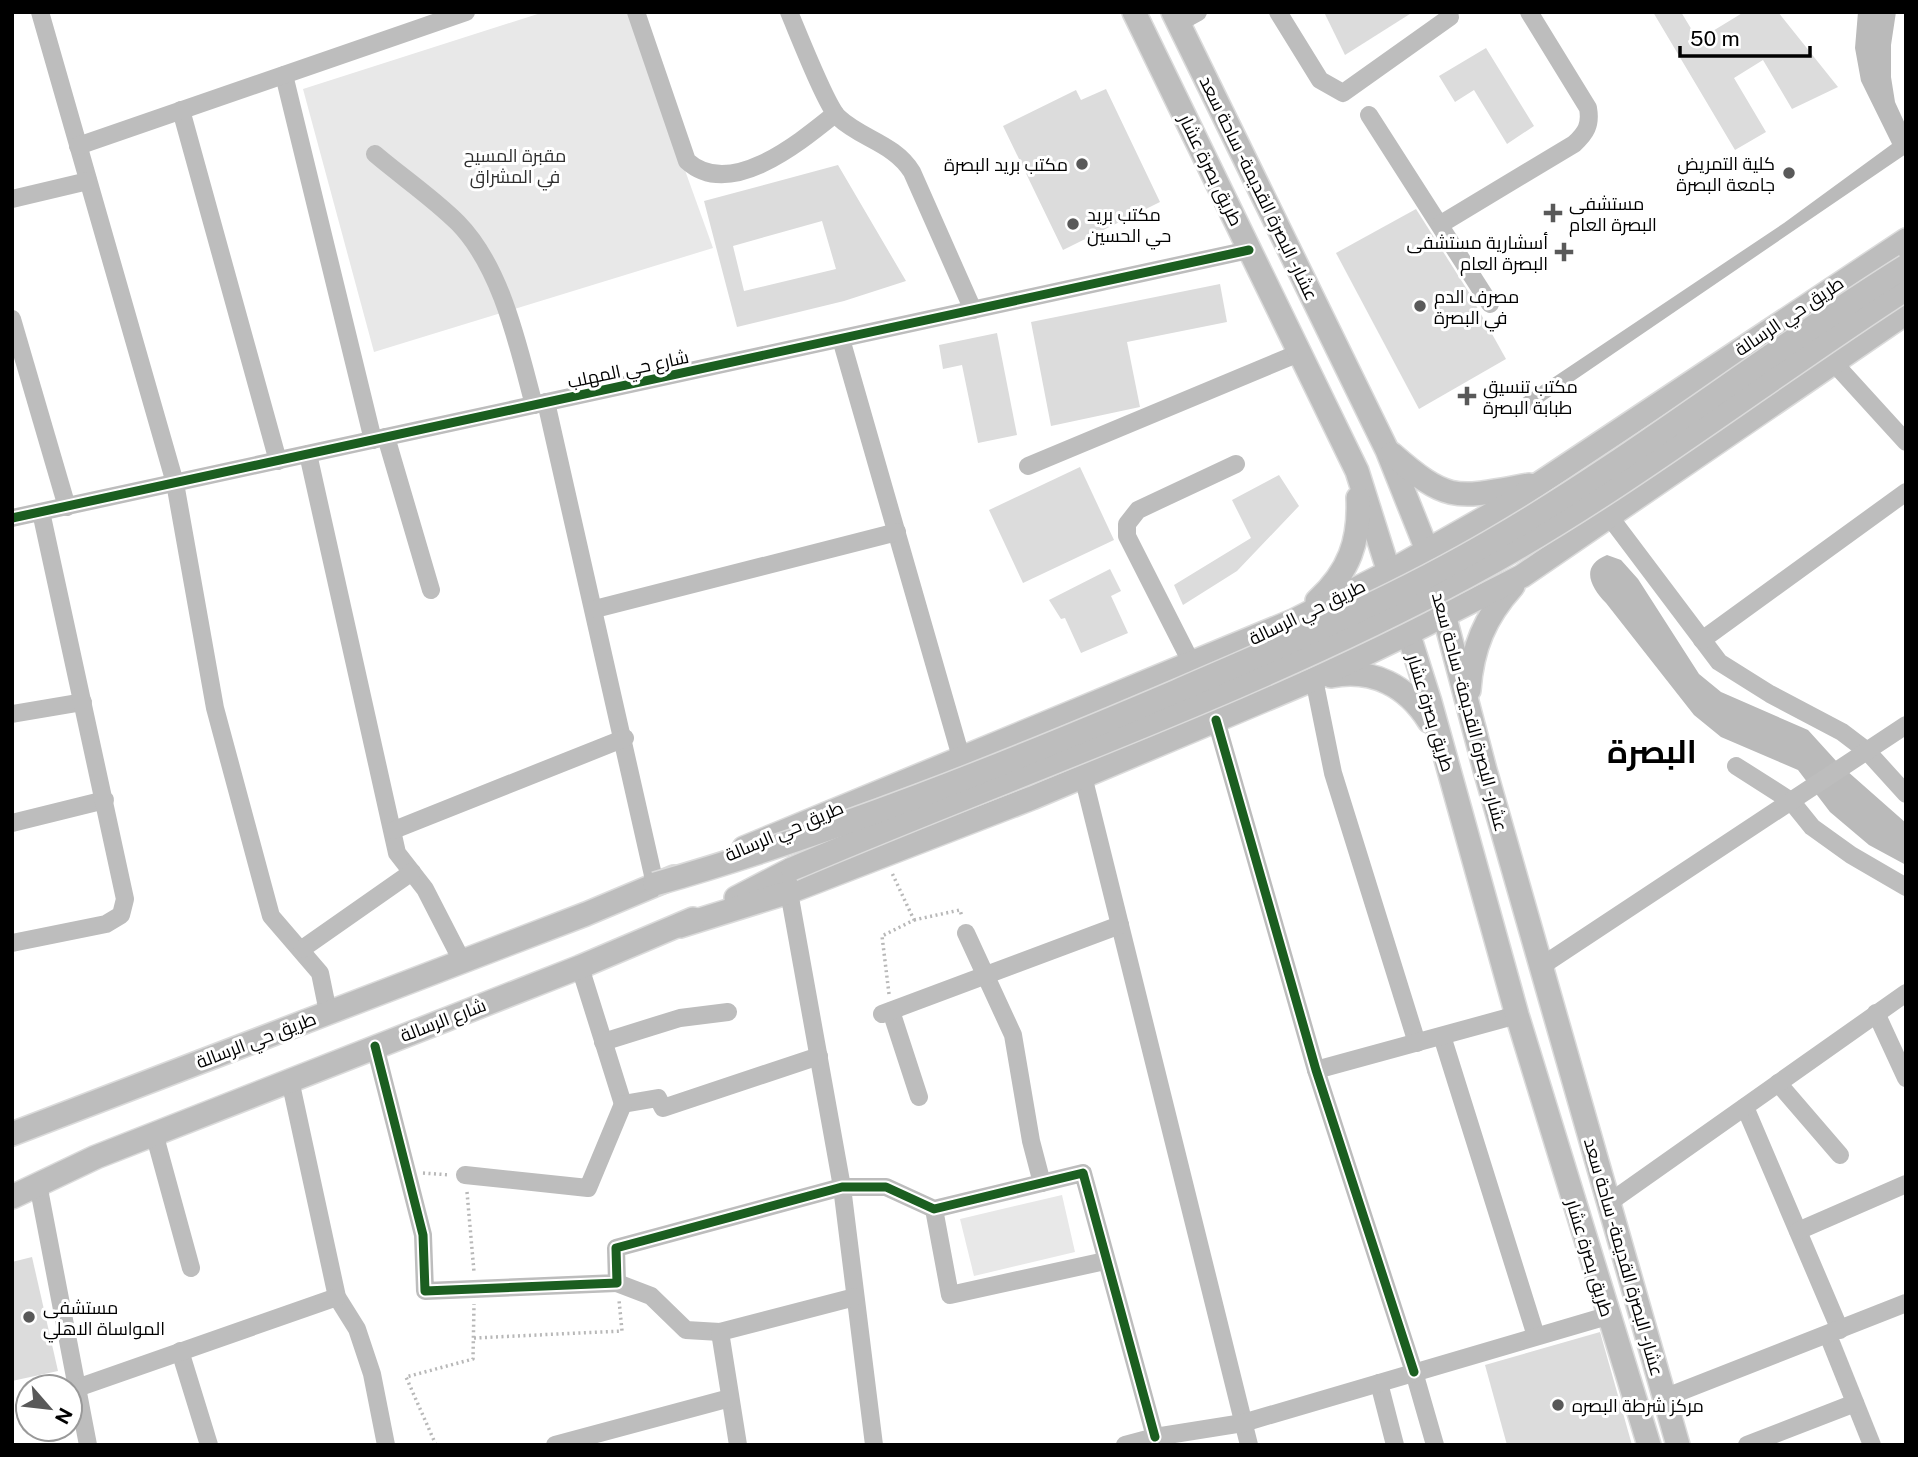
<svg xmlns="http://www.w3.org/2000/svg" width="1918" height="1457" font-family="'Public Sans',Cairo,sans-serif">
  <style>
    .green { fill: #e8e8e8 }
    .water { fill: #bababa }
    .building { fill: #dcdcdc; fill-rule: evenodd }
    .lines { fill: none; stroke-linecap: round; stroke-linejoin: round }
    .major-casing { stroke: #dbdbdb; stroke-width: 26 }
    .path { stroke: #b8b8b8; stroke-width: 3.5; stroke-dasharray: 2 3.5; stroke-linecap: butt }
    .minor { stroke: #bdbdbd; stroke-width: 18 }
    .major { stroke: #bdbdbd; stroke-width: 23 }
    .major-bridge-casing { stroke: #dbdbdb; stroke-width: 26; stroke-linecap: butt }
    .major-bridge { stroke: #bdbdbd; stroke-width: 23 }
    .cycleway-casing { stroke: #fff; stroke-width: 13 }
    .cycleway { stroke: #1b5e20; stroke-width: 9 }
    .poi-dot { fill: #595959; stroke: #fff; stroke-width: 2.5 }
    .labels { text-anchor: middle; dominant-baseline: central; stroke-width: 6; stroke-linejoin: round; paint-order: stroke }
    .park-label { font-size: 18px; fill: #2d2d2d; stroke: #fff }
    .poi-label { font-size: 18px; fill: #000; stroke: #fff; text-anchor: start }
    .street-label { font-size: 18px; fill: #000; stroke: #fff }
    .town-label { font-size: 32px; font-weight: bold; fill: #000; stroke: #fff }
  </style>
  <rect width="100%" height="100%" fill="#fff"/>
  <g class="green">
    <path d="M544 12H628L713 248 374 352 303 89Z"/>
    <path d="M1062 1195 1075 1252 974 1276 960 1219Z"/>
  </g>
  <g class="water">
    <path d="M1858 12H1896L1891 45V77L1895 102 1906 126V154L1528 412 1521 399 1784 223 1892 144 1861 81 1855 48Z"/>
    <path d="M1607 555 1621 560 1638 579 1699 674 1721 692 1808 730 1838 763 1906 823V865L1869 845 1830 812 1798 770 1721 737 1694 715 1606 603C1591 588 1579 566 1607 555Z"/>
  </g>
  <g class="building">
    <path d="M1324 12H1413L1345 55Z"/>
    <path d="M1653 12H1681L1698 40 1744 12H1778L1838 87 1792 109 1763 60 1734 78 1766 132 1735 150Z"/>
    <path d="M1486 48 1534 126 1507 144 1474 90 1455 102 1439 76Z"/>
    <path d="M1106 89 1160 202 1063 250 1003 126 1076 90 1081 100Z"/>
    <path d="M838 165 906 281 844 301 737 327 704 201ZM822 221 836 269 744 291 733 246Z"/>
    <path d="M1416 209 1468 291 1506 359 1419 409 1336 253Z"/>
    <path d="M1220 284 1227 322 1127 342 1140 407 1051 426 1031 322Z"/>
    <path d="M997 333 1017 435 978 443 962 365 943 369 939 345Z"/>
    <path d="M1080 467 1114 540 1023 583 989 510Z"/>
    <path d="M1279 475 1299 506 1237 571 1183 605 1174 585 1251 538 1232 500Z"/>
    <path d="M1110 569 1121 591 1111 596 1128 633 1081 653 1065 618 1061 619 1049 600Z"/>
    <path d="M32 1257 58 1371 12 1381V1262Z"/>
    <path d="M1600 1332 1632 1445H1507L1485 1365Z"/>
  </g>
  <g class="lines">
    <defs>
      <g id="major">
        <path d="M1134 12 1357 471 1430 702 1517 1015 1649 1445"/>
        <path d="M1173 12 1387 450 1427 550 1485 770 1678 1445"/>
        <path d="M1392 454C1449 504 1457 498 1529 485"/>
        <path d="M1317 601C1349 572 1360 541 1358 498"/>
        <path d="M1331 676C1373 668 1407 686 1429 721"/>
        <path d="M1469 690C1472 648 1485 617 1513 586"/>
        <path d="M744 848 1293 621 1389 572 1504 507 1906 240"/>
        <path d="M736 898 792 869"/>
        <path d="M680 926 789 892 1032 798 1314 679 1407 634 1522 576 1906 313"/>
        <path d="M12 1134 586 914 674 877"/>
        <path d="M12 1197 96 1157 580 967 693 919"/>
      </g>
    </defs>
    <use href="#major" class="major-casing"/>
    <g class="path">
      <path d="M914 920 960 910 962 917"/>
      <path d="M889 994 882 936 914 920 892 873"/>
      <path d="M423 1173 450 1175"/>
      <path d="M467 1192 474 1272"/>
      <path d="M474 1338 622 1331 619 1300"/>
      <path d="M436 1445 406 1377 473 1359 474 1304"/>
    </g>
    <g class="minor">
      <path d="M40 12 175 483 215 708 271 916 320 973 328 1012"/>
      <path d="M636 12 687 161C730 200 799 143 835 114"/>
      <path d="M789 12C798 33 826 105 838 117 861 139 894 143 912 172L973 310"/>
      <path d="M1278 12 1320 80 1343 93 1450 17"/>
      <path d="M1178 23 1198 12"/>
      <path d="M284 75 373 440"/>
      <path d="M181 110 278 461"/>
      <path d="M1369 115 1490 304"/>
      <path d="M78 146 466 12"/>
      <path d="M375 154C402 177 433 198 458 223 502 268 518 346 534 405"/>
      <path d="M12 199 88 181"/>
      <path d="M1441 224 1574 144C1586 133 1591 125 1588 108L1529 12"/>
      <path d="M12 319 67 507"/>
      <path d="M841 339 961 757"/>
      <path d="M1834 363 1906 442"/>
      <path d="M546 402 655 884"/>
      <path d="M386 437 431 590"/>
      <path d="M308 454 397 853 425 889 462 961"/>
      <path d="M1028 466 1299 353"/>
      <path d="M1609 516 1719 662 1770 694 1842 732 1867 751 1906 794"/>
      <path d="M12 518 1249 250"/>
      <path d="M595 609 897 532"/>
      <path d="M1702 640 1906 492"/>
      <path d="M1192 664 1127 536V524L1138 510 1236 464"/>
      <path d="M1314 679 1333 773 1417 1043"/>
      <path d="M12 714 83 702"/>
      <path d="M1216 720 1316 1070 1414 1372 1435 1445"/>
      <path d="M1736 766 1791 801 1812 827 1851 855 1906 887"/>
      <path d="M1083 776 1249 1445"/>
      <path d="M12 823 105 800"/>
      <path d="M394 830 625 738"/>
      <path d="M789 892 842 1187 874 1445"/>
      <path d="M966 933 1013 1035 1031 1141 1042 1183"/>
      <path d="M12 943 106 924 121 915 125 899 41 512"/>
      <path d="M302 949 412 872"/>
      <path d="M580 967 623 1104 658 1098 663 1108 819 1056"/>
      <path d="M1540 967 1906 725"/>
      <path d="M891 1011 919 1097"/>
      <path d="M1876 1013 1906 1078"/>
      <path d="M882 1014 1120 925"/>
      <path d="M1442 1036 1536 1336"/>
      <path d="M603 1042 680 1018 728 1012"/>
      <path d="M375 1046 423 1235 425 1291 617 1283 616 1248 842 1187H886L934 1209 1083 1173 1155 1437"/>
      <path d="M1316 1070 1517 1015"/>
      <path d="M290 1080 337 1297 357 1329 372 1374 386 1445"/>
      <path d="M1778 1083 1840 1155"/>
      <path d="M1745 1107 1840 1330"/>
      <path d="M154 1133 191 1268"/>
      <path d="M465 1175 588 1188 623 1104"/>
      <path d="M38 1184 88 1445"/>
      <path d="M1610 1202 1906 993"/>
      <path d="M934 1209 950 1295 1105 1261"/>
      <path d="M1798 1231 1906 1184"/>
      <path d="M617 1283 651 1296 686 1330 720 1332 855 1297"/>
      <path d="M720 1332 738 1445"/>
      <path d="M1828 1335 1872 1445"/>
      <path d="M180 1351 209 1445"/>
      <path d="M1379 1383 1395 1445"/>
      <path d="M77 1388 337 1297"/>
      <path d="M1664 1398 1906 1303"/>
      <path d="M555 1445 730 1398"/>
      <path d="M1125 1445 1155 1437 1243 1423 1607 1316"/>
      <path d="M1747 1445 1855 1403"/>
    </g>
    <use href="#major" class="major"/>
    <defs>
      <g id="major-bridge">
        <path d="M792 869C1017 773 1251 693 1466 577 1620 494 1759 384 1906 289"/>
        <path d="M655 884C834 833 1006 764 1177 691 1285 644 1393 599 1495 539 1637 456 1766 353 1906 266"/>
      </g>
    </defs>
    <use href="#major-bridge" class="major-bridge-casing"/>
    <use href="#major-bridge" class="major-bridge"/>
    <defs>
      <g id="cycleway">
        <path d="M12 518 1249 250"/>
        <path d="M1216 720 1316 1070 1414 1372"/>
        <path d="M375 1046 423 1235 425 1291 617 1283 616 1248 842 1187H886L934 1209 1083 1173 1155 1437"/>
      </g>
    </defs>
    <use href="#cycleway" class="cycleway-casing"/>
    <use href="#cycleway" class="cycleway"/>
  </g>
  <g class="poi-dot">
    <circle cx="1082" cy="164" r="7"/>
    <circle cx="1789" cy="173" r="7"/>
    <path d="M1549.5 202.5h7v7h7v7h-7v7h-7v-7h-7v-7h7z"/>
    <circle cx="1073" cy="224" r="7"/>
    <path d="M1560.5 241.5h7v7h7v7h-7v7h-7v-7h-7v-7h7z"/>
    <circle cx="1420" cy="306" r="7"/>
    <path d="M1463.5 385.5h7v7h7v7h-7v7h-7v-7h-7v-7h7z"/>
    <circle cx="29" cy="1317" r="7"/>
    <circle cx="1558" cy="1405" r="7"/>
  </g>
  <g class="labels">
    <g class="park-label">
      <text x="515" y="155">مقبرة المسيح<tspan x="515" dy="21">في المشراق</tspan></text>
    </g>
    <g class="poi-label">
      <text x="1775" y="163" text-anchor="end">كلية التمريض<tspan x="1775" dy="21">جامعة البصرة</tspan></text>
      <text x="1068" y="164" text-anchor="end">مكتب بريد البصرة</text>
      <text x="1569" y="203">مستشفى<tspan x="1569" dy="21">البصرة العام</tspan></text>
      <text x="1087" y="214">مكتب بريد<tspan x="1087" dy="21">حي الحسين</tspan></text>
      <text x="1548" y="242" text-anchor="end">أسشارية مستشفى<tspan x="1548" dy="21">البصرة العام</tspan></text>
      <text x="1434" y="296">مصرف الدم<tspan x="1434" dy="21">في البصرة</tspan></text>
      <text x="1483" y="386">مكتب تنسيق<tspan x="1483" dy="21">طبابة البصرة</tspan></text>
      <text x="43" y="1307">مستشفى<tspan x="43" dy="21">المواساة اﻻهلي</tspan></text>
      <text x="1572" y="1405">مركز شرطة البصره</text>
    </g>
    <g class="street-label">
      <text transform="translate(1211 170) rotate(64)">طريق بصرة عشار</text>
      <text transform="translate(1259 188) rotate(64)">عشار - البصرة القديمة - ساحة سعد</text>
      <text transform="translate(1789 316) rotate(-34)">طريق حي الرسالة</text>
      <text transform="translate(628 369) rotate(-12)">شارع حي المهلب</text>
      <text transform="translate(1307 612) rotate(-26)">طريق حي الرسالة</text>
      <text transform="translate(1470 712) rotate(75)">عشار - البصرة القديمة - ساحة سعد</text>
      <text transform="translate(1431 713) rotate(73)">طريق بصرة عشار</text>
      <text transform="translate(784 831) rotate(-23)">طريق حي الرسالة</text>
      <text transform="translate(443 1020) rotate(-21)">شارع الرسالة</text>
      <text transform="translate(256 1040) rotate(-21)">طريق حي الرسالة</text>
      <text transform="translate(1624 1257) rotate(74)">عشار - البصرة القديمة - ساحة سعد</text>
      <text transform="translate(1590 1258) rotate(73)">طريق بصرة عشار</text>
    </g>
    <g class="town-label">
      <text x="1652" y="751">البصرة</text>
    </g>
  </g>
  <rect width="1918" height="1457" fill="none" stroke="#000000" stroke-width="28"/>
  <g transform="translate(49 1408) rotate(118)"><circle r="33" fill="#ffffff" stroke="#999999" stroke-width="2"/>
  <path d="M0-5L12 26L0 18L-12 26Z" fill="#595959"/>
  <text y="-10" font-size="19" font-weight="bold" text-anchor="middle" fill="#000000">N</text>
  </g>
  <path d="M1680 46v10h130v-10" fill="none" stroke="#000000" stroke-width="3.5"/>
  <text x="1690" y="46" font-size="21" fill="#000000" stroke="#ffffff" stroke-width="5" paint-order="stroke">50 m</text>
</svg>
